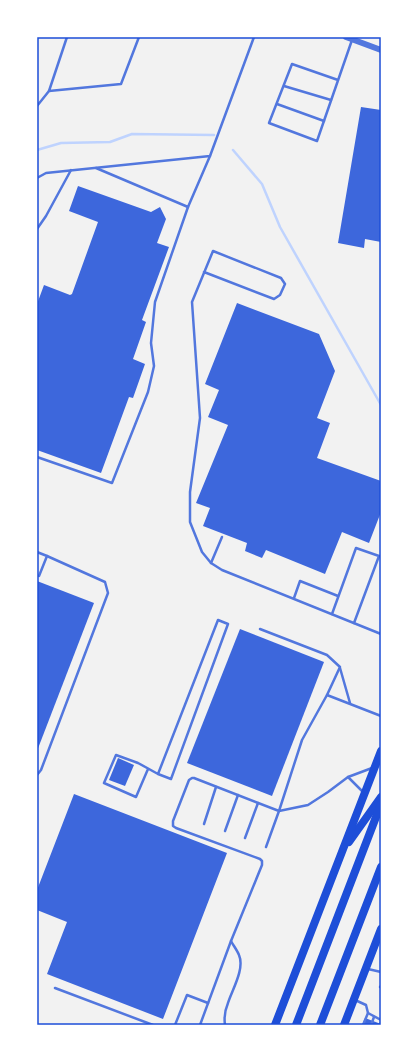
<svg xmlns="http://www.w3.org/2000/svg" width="418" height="1062" font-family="'Source Sans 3',sans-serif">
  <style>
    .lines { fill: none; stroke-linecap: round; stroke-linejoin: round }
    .stream { stroke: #bfd3fe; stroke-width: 2.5 }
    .building { fill: #3d67dc }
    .service { stroke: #5277de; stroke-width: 2.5 }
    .tertiary { stroke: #5277de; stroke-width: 6 }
    .trunk { stroke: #1d4ed8; stroke-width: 8 }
    .neatline { fill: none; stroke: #1d4ed8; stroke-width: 1.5 }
  </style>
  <rect width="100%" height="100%" fill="#f2f2f2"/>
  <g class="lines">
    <g class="stream">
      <path d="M37 150 61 143 110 142 132 134 214 135"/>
      <path d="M233 150 262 184 280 227 381 405"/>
    </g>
  </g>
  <g class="building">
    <path d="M361 107 381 110V242L365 239 364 248 338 243Z"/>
    <path d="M78 186 151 212 160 207 166 219 157 243 169 247 142 320 146 322 133 359 145 364 133 398 129 397 101 473 37 450V304L44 285 70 295 72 294 98 222 69 211Z"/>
    <path d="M237 303 319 334 335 371 317 418 330 423 317 458 381 481V512L369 543 342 532 325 574 266 550 262 558 245 551 247 543 203 526 210 508 196 503 228 425 208 417 219 390 205 384Z"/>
    <path d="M37 581 94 603 37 751Z"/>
    <path d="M240 629 324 662 272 796 187 763Z"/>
    <path d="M118 758 134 765 125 786 109 780Z"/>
    <path d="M74 794 227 853 163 1019 47 974 67 922 37 910V890Z"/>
    <path d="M365 1018 381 1024V1025H362Z"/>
  </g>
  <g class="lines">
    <g class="service">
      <path d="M67 37 49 91 121 84 139 37"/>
      <path d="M338 80 292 64 269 123 317 141 352 40"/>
      <path d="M284 86 331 100"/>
      <path d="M277 104 324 121"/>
      <path d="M37 106 49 91"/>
      <path d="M96 168 188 207 210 156"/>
      <path d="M37 178 46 173 210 156 254 37"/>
      <path d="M37 229 46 216 71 170"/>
      <path d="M204 272 274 299 280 295 285 284 281 278 213 251 192 302 200 418 190 492V522L202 552 211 563 222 570 381 634"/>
      <path d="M37 457 112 483 148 392 154 366 151 343 155 302 188 207"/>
      <path d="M37 552 47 556 39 576"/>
      <path d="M211 563 222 537"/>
      <path d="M294 598 300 581 338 596"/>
      <path d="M332 614 356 548 379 556 354 623"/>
      <path d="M260 629 327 655 340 667 327 695"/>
      <path d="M340 668 350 703"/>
      <path d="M372 768 348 777 328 792 308 805 279 811 302 740 327 695 381 716"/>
      <path d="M148 769 136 797 104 783 116 755 138 763 158 774 171 779 228 624 218 620 158 774"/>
      <path d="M37 775 41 770 108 593 105 582 47 556"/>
      <path d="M348 777 363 792"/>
      <path d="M204 824 216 787"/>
      <path d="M225 831 238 795"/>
      <path d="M245 838 258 803"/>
      <path d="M368 969 381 972"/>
      <path d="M380 987 381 986"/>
      <path d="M55 988 153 1025"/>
      <path d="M355 1000 366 1005 368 1013 381 1020"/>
      <path d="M175 1025 187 995 208 1003"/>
      <path d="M200 1025 231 941 262 865V861L260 859 176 828 173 826V821L189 780 192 778H194L279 811 266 847"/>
      <path d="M225 1025C224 1018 225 1010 228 1003 232 990 245 969 239 955 237 950 233 945 231 941"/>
      <path d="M363 1025 368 1013"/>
      <path d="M371 1025 374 1017"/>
      <path d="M380 1025 381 1022"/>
    </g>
    <path class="tertiary" d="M346 37 381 50"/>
    <g class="trunk">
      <path d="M349 842 381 797"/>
      <path d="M275 1025 381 751"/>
      <path d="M296 1025 381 804"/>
      <path d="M320 1025 381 867"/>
      <path d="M344 1025 381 929"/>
    </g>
  </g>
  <rect width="418" height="1062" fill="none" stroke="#ffffff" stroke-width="76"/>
  <rect x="38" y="38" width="342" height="986" class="neatline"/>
</svg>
